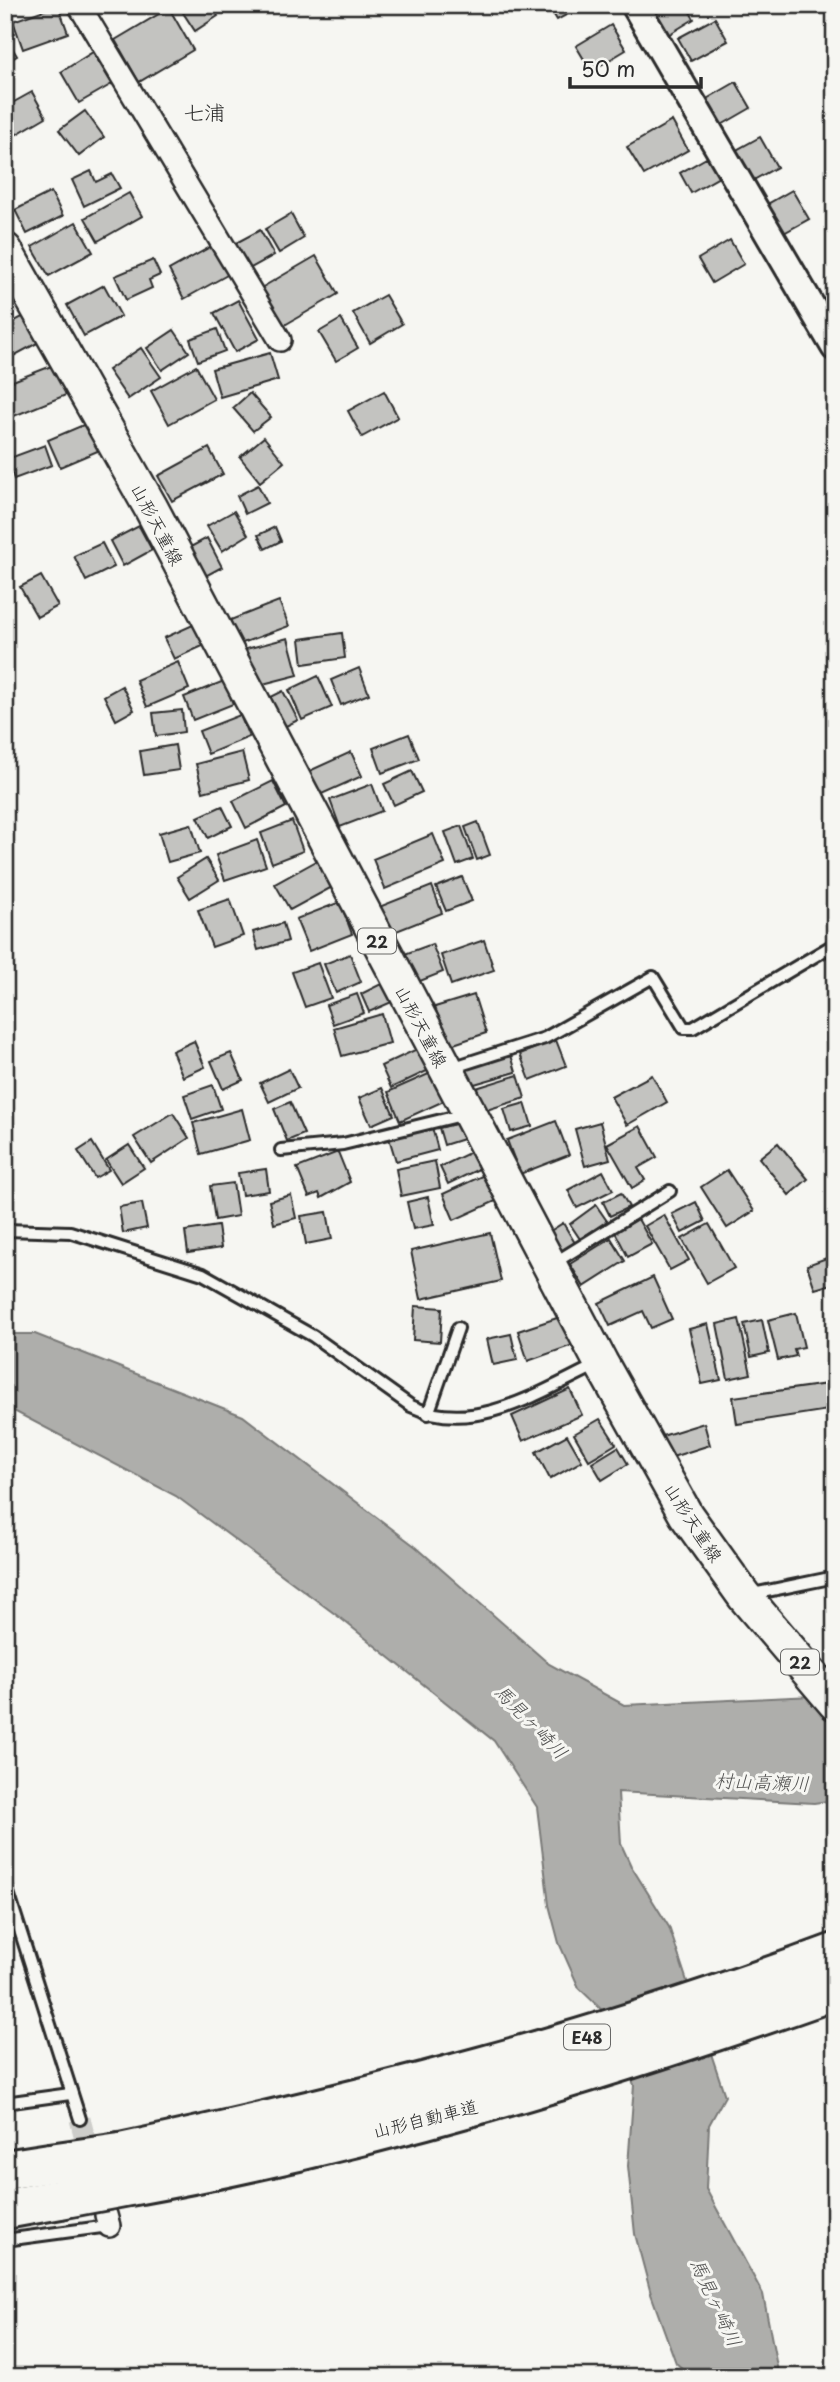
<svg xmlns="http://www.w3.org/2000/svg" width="840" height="2382" font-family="'Playpen Sans','Klee One',sans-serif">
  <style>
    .water { fill: #aeaeab; stroke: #7a7a78; stroke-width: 2 }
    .building { fill: #c3c3c0; stroke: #2b2b2b; stroke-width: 2 }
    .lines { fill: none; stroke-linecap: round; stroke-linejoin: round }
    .minor-tunnel { stroke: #cdcdca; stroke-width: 21; stroke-dasharray: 21 10; stroke-linecap: butt }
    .service-casing { stroke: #2b2b2b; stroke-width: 16 }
    .minor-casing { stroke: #2b2b2b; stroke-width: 26 }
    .tertiary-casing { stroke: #2b2b2b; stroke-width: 32 }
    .primary-casing { stroke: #2b2b2b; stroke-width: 38 }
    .motorway-casing { stroke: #2b2b2b; stroke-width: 44 }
    .service { stroke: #f6f6f2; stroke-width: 10 }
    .minor { stroke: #f6f6f2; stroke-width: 21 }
    .tertiary { stroke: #f6f6f2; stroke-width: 26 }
    .primary { stroke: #f6f6f2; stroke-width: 33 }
    .motorway { stroke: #f6f6f2; stroke-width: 38 }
    .motorway-bridge-casing { stroke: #2b2b2b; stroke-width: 44; stroke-linecap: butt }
    .motorway-bridge { stroke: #f6f6f2; stroke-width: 38 }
    .labels { text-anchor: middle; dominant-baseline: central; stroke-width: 6; stroke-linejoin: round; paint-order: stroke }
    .shield { fill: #f6f6f2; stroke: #686867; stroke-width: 2 }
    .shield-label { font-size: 16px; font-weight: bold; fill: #2b2b2b }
    .street-label { font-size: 18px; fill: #2b2b2b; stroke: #f6f6f2 }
    .water-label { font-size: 19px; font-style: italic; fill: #525251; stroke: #f6f6f2 }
    .quarter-label { font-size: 21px; fill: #2b2b2b; stroke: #f6f6f2 }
  </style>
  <rect width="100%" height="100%" fill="#f6f6f2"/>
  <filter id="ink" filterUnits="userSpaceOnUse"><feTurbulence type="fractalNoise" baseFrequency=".0143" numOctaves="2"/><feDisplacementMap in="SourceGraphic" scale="14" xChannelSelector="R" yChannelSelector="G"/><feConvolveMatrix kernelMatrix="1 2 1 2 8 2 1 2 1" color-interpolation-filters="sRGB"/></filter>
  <g filter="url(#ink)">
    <path class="water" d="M5 1334H35L243 1416 416 1547 549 1664 624 1705 835 1695V1800L814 1803 618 1792 621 1844 631 1866 669 1927 725 2096 709 2125 706 2189 763 2294 779 2377H692L676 2363 651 2294 635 2234 628 2166 634 2085 607 2015 579 1988 559 1943 549 1905 537 1807 494 1741 339 1617 176 1496 14 1411H5Z"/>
    <g class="building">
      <path d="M58 5 68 33 23 49 13 21Z"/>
      <path d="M178 5H211L218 16 195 31Z"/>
      <path d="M548 5H580L581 7 557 20Z"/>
      <path d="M686 5 694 19 668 35 650 6Z"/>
      <path d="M169 8 193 50 139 82 115 40Z"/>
      <path d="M715 18 728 41 691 61 678 38Z"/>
      <path d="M611 25 626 50 591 71 576 46Z"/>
      <path d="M5 36 17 56 5 63Z"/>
      <path d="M93 52 112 84 79 103 61 72Z"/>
      <path d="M736 82 751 108 718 127 703 101Z"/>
      <path d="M32 92 46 117 5 141V107Z"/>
      <path d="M85 111 104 137 79 156 59 130Z"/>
      <path d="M672 121 688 150 644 175 627 147Z"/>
      <path d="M760 137 777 167 750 182 733 152Z"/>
      <path d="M708 157 719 177 691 193 680 173Z"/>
      <path d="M91 171 96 182 112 174 120 188 84 206 72 180Z"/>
      <path d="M792 190 809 219 782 234 766 205Z"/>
      <path d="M51 192 63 216 27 234 15 210Z"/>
      <path d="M129 193 142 216 98 241 85 218Z"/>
      <path d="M291 214 304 238 279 253 265 229Z"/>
      <path d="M76 222 93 252 49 276 32 247Z"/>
      <path d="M260 230 274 255 247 270 234 244Z"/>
      <path d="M730 240 744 264 712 283 698 259Z"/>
      <path d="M212 246 229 274 184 299 169 270Z"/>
      <path d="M316 256 338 294 283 326 261 288Z"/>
      <path d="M153 260 160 275 149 280 152 288 126 300 115 276Z"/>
      <path d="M104 285 121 316 84 336 67 305Z"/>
      <path d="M385 295 402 324 370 343 353 313Z"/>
      <path d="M238 300 259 339 235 352 214 313Z"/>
      <path d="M26 315 41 341 8 359 5 326Z"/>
      <path d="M341 319 358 348 336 361 319 332Z"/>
      <path d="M217 329 225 351 198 361 190 339Z"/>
      <path d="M174 330 189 352 162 370 147 348Z"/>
      <path d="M141 348 161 377 128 399 108 370Z"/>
      <path d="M270 353 278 380 220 397 212 369Z"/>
      <path d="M54 365 66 395 9 418 5 409V384Z"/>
      <path d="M196 366 214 399 169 424 151 391Z"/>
      <path d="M384 391 398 417 362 437 348 411Z"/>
      <path d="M250 393 271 417 253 431 233 408Z"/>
      <path d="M88 423 100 450 60 467 48 440Z"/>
      <path d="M264 437 284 462 260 482 240 457Z"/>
      <path d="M45 445 52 465 14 479 7 459Z"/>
      <path d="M209 448 223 474 172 501 158 476Z"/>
      <path d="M258 485 267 503 245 514 237 496Z"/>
      <path d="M234 511 248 535 222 551 207 526Z"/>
      <path d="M139 526 152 550 123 566 110 541Z"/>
      <path d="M275 527 281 541 265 549 258 535Z"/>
      <path d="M207 538 222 567 200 579 185 550Z"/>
      <path d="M102 543 114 567 86 581 74 556Z"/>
      <path d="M41 576 58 606 37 617 20 587Z"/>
      <path d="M279 601 289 626 237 645 228 621Z"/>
      <path d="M195 624 205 645 174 659 164 638Z"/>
      <path d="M342 633 345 658 303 664 300 639Z"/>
      <path d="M288 638 298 675 255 686 246 649Z"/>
      <path d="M178 662 189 689 147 707 136 680Z"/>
      <path d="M359 668 369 694 341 705 331 680Z"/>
      <path d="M318 676 332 707 302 720 289 690Z"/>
      <path d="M224 681 233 704 193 720 184 697Z"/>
      <path d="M122 686 134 710 116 720 104 696Z"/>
      <path d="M283 691 298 720 278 730 263 701Z"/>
      <path d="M182 710 184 732 156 736 153 713Z"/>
      <path d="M240 715 249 737 208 754 199 731Z"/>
      <path d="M409 734 419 759 382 773 373 748Z"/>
      <path d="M175 745 179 770 144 775 140 751Z"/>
      <path d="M242 752 249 780 203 792 196 764Z"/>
      <path d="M351 752 362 776 315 797 305 773Z"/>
      <path d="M412 771 422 792 394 805 384 784Z"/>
      <path d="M273 781 286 807 246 828 233 801Z"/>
      <path d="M372 784 382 811 340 827 330 800Z"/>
      <path d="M222 806 232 826 208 838 198 817Z"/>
      <path d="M292 821 303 851 272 863 261 833Z"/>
      <path d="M478 822 490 855 477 860 465 827Z"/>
      <path d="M191 824 200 853 168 862 159 833Z"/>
      <path d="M461 826 473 859 457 865 445 832Z"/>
      <path d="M433 834 445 864 385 889 373 859Z"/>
      <path d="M257 840 266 866 225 880 216 855Z"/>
      <path d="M206 859 219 880 190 898 177 877Z"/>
      <path d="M320 859 334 886 290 910 275 884Z"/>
      <path d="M462 877 472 901 446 911 436 887Z"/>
      <path d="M432 886 442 913 389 934 379 907Z"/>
      <path d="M230 899 243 936 212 947 198 910Z"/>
      <path d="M340 902 352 934 309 951 296 919Z"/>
      <path d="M283 923 288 941 258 950 253 932Z"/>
      <path d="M484 940 494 970 451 985 441 955Z"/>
      <path d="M432 944 443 972 410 985 399 956Z"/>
      <path d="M350 954 361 982 336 993 324 964Z"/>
      <path d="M318 963 331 998 305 1007 292 972Z"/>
      <path d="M385 982 394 1001 369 1012 361 994Z"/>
      <path d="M357 994 364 1013 333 1024 326 1005Z"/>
      <path d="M474 995 486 1033 448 1046 435 1007Z"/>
      <path d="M382 1014 390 1043 342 1056 334 1028Z"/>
      <path d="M556 1040 566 1066 530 1080 520 1054Z"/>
      <path d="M194 1041 205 1067 183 1077 172 1051Z"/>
      <path d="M419 1048 429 1070 391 1088 381 1066Z"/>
      <path d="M231 1053 243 1080 223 1089 211 1061Z"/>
      <path d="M511 1055 516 1072 471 1085 466 1069Z"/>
      <path d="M289 1069 298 1088 269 1102 260 1083Z"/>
      <path d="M433 1072 446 1100 400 1121 388 1092Z"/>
      <path d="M518 1075 525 1098 480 1112 473 1089Z"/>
      <path d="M652 1075 667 1102 627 1125 611 1097Z"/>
      <path d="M213 1085 221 1109 192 1119 184 1095Z"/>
      <path d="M382 1088 394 1115 371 1125 359 1098Z"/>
      <path d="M290 1102 304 1134 287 1141 274 1109Z"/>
      <path d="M525 1103 532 1126 511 1132 504 1109Z"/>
      <path d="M242 1109 250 1140 201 1154 193 1123Z"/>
      <path d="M173 1113 189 1138 151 1163 134 1137Z"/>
      <path d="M556 1121 569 1155 520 1174 507 1140Z"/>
      <path d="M600 1122 610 1159 585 1166 575 1129Z"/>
      <path d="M459 1123 463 1139 444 1145 439 1128Z"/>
      <path d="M640 1126 657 1157 638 1168 645 1180 632 1188 607 1144Z"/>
      <path d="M432 1127 438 1150 396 1161 389 1138Z"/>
      <path d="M92 1142 109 1170 95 1178 78 1151Z"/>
      <path d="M778 1143 808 1179 789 1195 759 1158Z"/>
      <path d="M129 1145 144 1168 121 1183 106 1160Z"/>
      <path d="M475 1150 483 1167 448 1184 440 1167Z"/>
      <path d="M338 1152 350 1182 321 1198 319 1193 309 1197 297 1168Z"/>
      <path d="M435 1161 440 1188 401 1196 396 1169Z"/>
      <path d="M266 1169 269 1191 242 1195 238 1173Z"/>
      <path d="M727 1170 754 1211 727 1228 701 1187Z"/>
      <path d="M603 1171 613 1190 577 1208 568 1190Z"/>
      <path d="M486 1174 498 1200 454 1220 443 1194Z"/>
      <path d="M233 1183 238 1216 215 1220 210 1186Z"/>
      <path d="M621 1193 629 1207 610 1216 603 1202Z"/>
      <path d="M291 1195 296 1218 274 1224 269 1201Z"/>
      <path d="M428 1197 434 1225 413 1229 407 1202Z"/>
      <path d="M696 1202 705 1221 682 1233 672 1214Z"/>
      <path d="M142 1203 147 1228 123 1233 119 1207Z"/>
      <path d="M596 1205 607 1221 580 1239 570 1224Z"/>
      <path d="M327 1212 332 1239 306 1244 301 1216Z"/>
      <path d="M664 1215 689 1260 670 1270 645 1226Z"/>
      <path d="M638 1219 652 1244 628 1257 615 1232Z"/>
      <path d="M563 1223 575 1243 556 1255 544 1235Z"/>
      <path d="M709 1224 734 1268 707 1283 682 1239Z"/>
      <path d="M218 1226 221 1248 188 1253 185 1231Z"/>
      <path d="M490 1233 501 1281 421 1299 411 1251Z"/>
      <path d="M611 1238 625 1261 584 1287 570 1264Z"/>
      <path d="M835 1255V1283L815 1289 807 1265Z"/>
      <path d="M653 1277 672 1319 651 1328 643 1311 610 1326 599 1303Z"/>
      <path d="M415 1306 442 1308 440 1342 413 1340Z"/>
      <path d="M796 1313 804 1347 794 1349 796 1356 778 1360 768 1320Z"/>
      <path d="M563 1316 573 1345 528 1361 518 1331Z"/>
      <path d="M739 1319 751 1374 728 1379 717 1324Z"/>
      <path d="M762 1320 769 1353 751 1357 744 1324Z"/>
      <path d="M708 1324 721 1380 702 1384 689 1329Z"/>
      <path d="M511 1334 517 1360 493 1365 487 1339Z"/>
      <path d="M835 1383V1409L737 1424 733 1397Z"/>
      <path d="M570 1389 582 1415 523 1441 512 1416Z"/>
      <path d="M600 1419 616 1444 589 1460 574 1434Z"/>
      <path d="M704 1423 710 1445 666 1459 659 1437Z"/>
      <path d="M567 1435 582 1461 550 1479 536 1452Z"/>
      <path d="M618 1447 628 1464 602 1480 592 1463Z"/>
    </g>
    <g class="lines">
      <path class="minor-tunnel" d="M80 2119 92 2166"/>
      <defs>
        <g id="service">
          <path d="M451 1068 545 1038 653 977 684 1028H693L835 944"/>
          <path d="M281 1150 343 1144 466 1114"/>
          <path d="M5 1230 70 1232 203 1274 313 1336 411 1406C475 1436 541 1391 599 1364"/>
          <path d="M554 1263 670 1191"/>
          <path d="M428 1414 458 1328"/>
          <path d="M748 1595 835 1577"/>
          <path d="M5 1883 80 2119"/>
          <path d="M5 2103 70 2094"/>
          <path d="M5 2240 109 2226"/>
        </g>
        <g id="minor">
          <path d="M79 5 280 340"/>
          <path d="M106 2215 109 2226"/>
        </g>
        <path id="tertiary" d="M635 5 835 347"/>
        <path id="primary" d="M5 250 151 508 601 1363 686 1515 744 1596 835 1703"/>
        <g id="motorway">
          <path d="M120 2153C363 2102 602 2040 835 1953"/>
          <path d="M5 2170 50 2163"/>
          <path d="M129 2186C370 2143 605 2071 835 1990"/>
          <path d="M5 2209 60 2199"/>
        </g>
      </defs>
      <use href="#service" class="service-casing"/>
      <use href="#minor" class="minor-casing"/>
      <use href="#tertiary" class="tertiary-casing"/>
      <use href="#primary" class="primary-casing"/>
      <use href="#motorway" class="motorway-casing"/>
      <use href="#service" class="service"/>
      <use href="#minor" class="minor"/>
      <use href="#tertiary" class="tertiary"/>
      <use href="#primary" class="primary"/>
      <use href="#motorway" class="motorway"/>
      <defs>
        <g id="motorway-bridge">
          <path d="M50 2163 120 2153"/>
          <path d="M60 2199 129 2186"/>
        </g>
      </defs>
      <use href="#motorway-bridge" class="motorway-bridge-casing"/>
      <use href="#motorway-bridge" class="motorway-bridge"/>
    </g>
  </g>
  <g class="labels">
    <g class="shield">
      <rect x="358" y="928.5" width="38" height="25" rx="5"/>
      <rect x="781" y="1649.5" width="38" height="25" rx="5"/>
      <rect x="564" y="2024.5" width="46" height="25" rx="5"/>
    </g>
    <g class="shield-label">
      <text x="377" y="941">22</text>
      <text x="800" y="1662">22</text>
      <text x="587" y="2037">E48</text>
    </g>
    <g class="street-label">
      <text transform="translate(158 524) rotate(62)">山形天童線</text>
      <text transform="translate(422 1026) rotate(62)">山形天童線</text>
      <text transform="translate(694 1522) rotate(57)">山形天童線</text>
      <text transform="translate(425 2118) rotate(-14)">山形自動車道</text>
    </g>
    <g class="water-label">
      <text transform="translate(532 1721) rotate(46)">馬見ヶ崎川</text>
      <text transform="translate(762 1781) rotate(2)">村山高瀬川</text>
      <text transform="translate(717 2302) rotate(65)">馬見ヶ崎川</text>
    </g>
    <g class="quarter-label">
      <text x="204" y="111">七浦</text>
    </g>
  </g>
  <rect width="840" height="2382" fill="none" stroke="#f6f6f2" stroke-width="28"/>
  <rect x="14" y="14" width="812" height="2354" fill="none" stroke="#2b2b2b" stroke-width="2.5" filter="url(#ink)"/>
  <path d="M570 77v10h131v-10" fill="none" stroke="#2b2b2b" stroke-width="3.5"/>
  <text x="581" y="77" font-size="21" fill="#2b2b2b" stroke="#f6f6f2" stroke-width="5" paint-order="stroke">50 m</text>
</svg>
